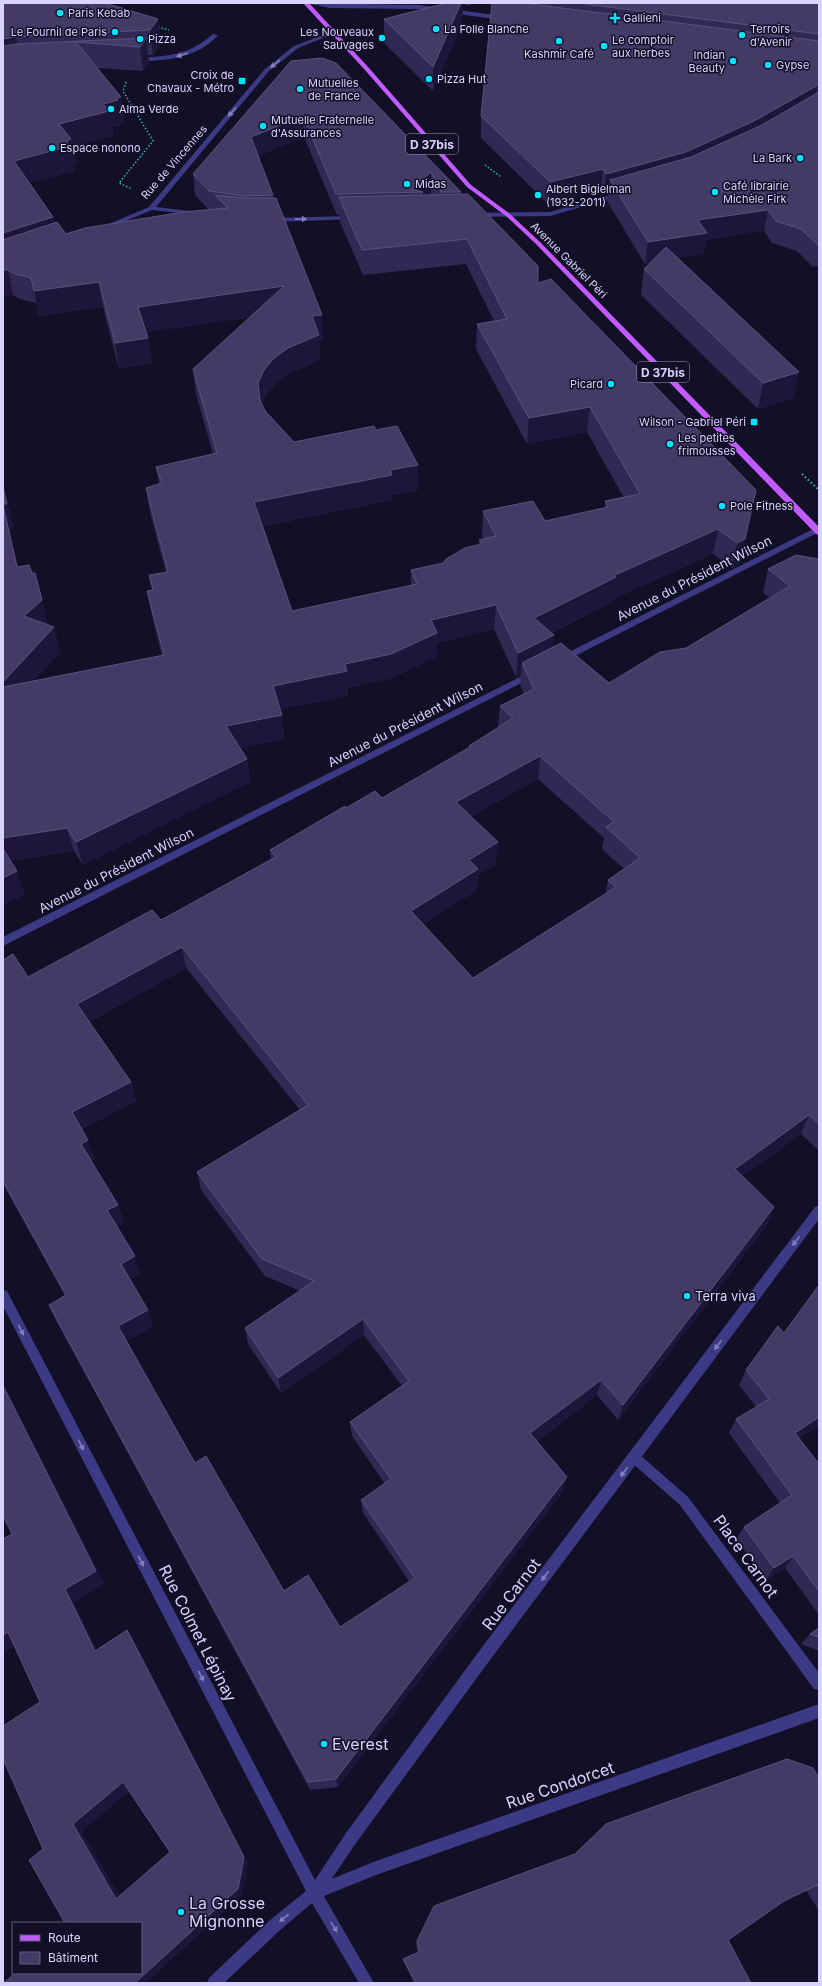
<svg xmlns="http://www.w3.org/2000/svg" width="822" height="1986" font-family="Inter,sans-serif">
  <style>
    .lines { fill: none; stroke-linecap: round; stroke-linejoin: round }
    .path-far1 { stroke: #2fb8b0; stroke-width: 1.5; stroke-dasharray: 1.5 2; stroke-linecap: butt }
    .path { stroke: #2fb8b0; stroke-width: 2; stroke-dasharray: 1.5 2.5; stroke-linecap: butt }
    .pedestrian { fill: #3d3a85; fill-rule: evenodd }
    .minor { fill: #3d3a85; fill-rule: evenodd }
    .tertiary { fill: #3d3a85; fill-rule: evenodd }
    .primary { fill: #c25bff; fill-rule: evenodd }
    .wall { fill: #312854; fill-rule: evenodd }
    .shaded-wall { fill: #1d163a }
    .building { fill: #433a66; stroke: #5a527e; fill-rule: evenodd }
    .oneway { fill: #837fbc }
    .poi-dot { fill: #00e5ff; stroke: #130f26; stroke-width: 1.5 }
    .labels { text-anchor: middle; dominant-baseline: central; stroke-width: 3; stroke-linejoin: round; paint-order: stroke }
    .far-poi-label { font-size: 11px; fill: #d9d4ff; stroke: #130f26; text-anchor: start }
    .far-street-label { font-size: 11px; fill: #d9d4ff; stroke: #130f26 }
    .shield { fill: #130f26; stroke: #9e99be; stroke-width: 1 }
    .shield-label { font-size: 12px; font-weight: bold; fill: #d9d4ff }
    .street-label { font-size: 13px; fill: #d9d4ff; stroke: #130f26 }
    .poi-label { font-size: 13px; fill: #d9d4ff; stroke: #130f26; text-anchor: start }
    .near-street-label { font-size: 16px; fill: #d9d4ff; stroke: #130f26 }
    .near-poi-label { font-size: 16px; fill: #d9d4ff; stroke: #130f26; text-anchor: start }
  </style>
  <rect width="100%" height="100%" fill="#130f26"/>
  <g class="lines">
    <g class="path-far1">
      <path d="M158 27 169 30"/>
      <path d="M126 82 123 91 153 141 119 183 132 189"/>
      <path d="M485 165 501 177"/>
    </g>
    <path class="path" d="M802 474 819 490"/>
    <g class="pedestrian">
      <path d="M307 3 419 5 503 16 506 18 503 20 419 9 330 8Z"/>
      <path d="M213 34 218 35C197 59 166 60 136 62L133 60 136 58C168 56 188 56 213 34Z"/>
      <path d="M635 1452 639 1454 688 1497 819 1673V1690L814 1689 680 1505 631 1462 629 1458 631 1454Z"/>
      <path d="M819 1704V1718L376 1875 314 1900 309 1898 307 1893 309 1888 376 1861Z"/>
    </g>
    <g class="minor">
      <path d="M331 32 336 33 298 48 268 72 156 207 198 212 201 214 200 215 152 210 106 229H102V227L149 207 264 70 294 46Z"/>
      <path d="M621 192 624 194 623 195 550 216 475 217 472 215 475 213 550 212Z"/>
      <path d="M353 216 356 218 355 219 271 222 268 220 271 218Z"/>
      <path d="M819 1205V1219L487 1664 356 1843 322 1893 374 1983H359L312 1903 279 1931 224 1983H207L209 1978 269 1921 306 1891 3 1306V1290L7 1291 315 1880 346 1833 477 1654 815 1207Z"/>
    </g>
    <g class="tertiary">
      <path d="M817 527 819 528V532L565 661H559L558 659 559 657Z"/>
      <path d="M532 671 536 674 535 676 3 946V937Z"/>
    </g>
    <path class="primary" d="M303 3H309L369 68 471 185 510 214 540 242 819 527V535L816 534 536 244 506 216 467 187 365 70Z"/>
  </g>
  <g class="wall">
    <path d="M3 3 158 19 161 43 153 55H148L149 62 143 71 98 68 125 121 121 122V125L112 127 113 136 73 146 76 164 73 165 74 171 29 183 53 217 55 223 66 234 209 210 195 195 193 174 291 61 461 192V194L538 283 756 490 740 564 732 568 713 554 613 599 612 602 551 633 553 647 609 683 686 648 770 598 763 593 768 569 819 559V1151L801 1134 743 1176 774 1207 767 1225 618 1420 597 1395 537 1441 563 1491 338 1787 310 1790 57 1322 49 1305 65 1296 3 1184V960L28 977 161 920 271 859 270 850 346 808 382 798 469 748V746L498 727 500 706 524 694 520 685 521 675 516 677 494 629 437 643 436 657 392 678 348 688V696L280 709 282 715 284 739 240 748 247 759 250 782 83 865 74 851 10 861 25 894 3 905V486L14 528 9 529 18 567 48 624 47 625 54 627 60 652 33 681 162 656 152 616 147 591 152 590 149 575 166 572 150 513 146 488 159 484 156 467 213 454 196 394 193 369 251 317 146 332 148 338 152 363 119 369 103 307 39 316 36 303 20 299 13 295 3 296ZM304 137 337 215H340V222L363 275 466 264 494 321 477 324 476 349 527 444 587 432 624 498 605 501V508L545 521 483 511 482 536 483 539 479 540V545L443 563 411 570V585L292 611 263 526 392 500V495L418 490V465L376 430 294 442 266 412 262 405 266 395 275 384 290 373 320 360 319 341 323 340 274 198 273 195 258 156ZM538 779 604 838 602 849 624 869 608 880 606 893 473 978 423 924 477 890 478 875 496 864 471 816ZM186 968 300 1110 197 1172 201 1190 265 1276 300 1291 245 1328 248 1344 281 1393 364 1335 402 1386 350 1422 352 1436 385 1484 361 1500 363 1513 409 1581 340 1627 284 1591 195 1463 126 1341 153 1326 130 1279 141 1273 117 1226 124 1223 118 1205 91 1161 95 1159 82 1129 136 1101 131 1082 89 1022Z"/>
    <path d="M447 3H471L470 6 463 4 462 23 433 91 384 43V19Z"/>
    <path d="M492 3H819V266L813 267 797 251 772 243 764 231 706 240 703 254 678 258 799 372 793 398 758 409 641 295 644 269 650 263 645 264 607 201 608 194 604 195 601 190 548 204 481 138V116Z"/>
    <path d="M819 1285V1426L799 1438 819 1464V1615L785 1568 766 1580 736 1539 744 1527 780 1503 729 1433 736 1419 756 1407 739 1385 746 1370 784 1333Z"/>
    <path d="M819 1628V1651L801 1644 810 1634Z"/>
    <path d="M819 1778V1911L806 1890 784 1901 728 1940 751 1983H414L404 1962 403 1959 418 1953 416 1944 417 1941Z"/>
  </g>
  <g class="shaded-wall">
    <path d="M461 3H463L462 23 433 91V67Z"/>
    <path d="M158 19 161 43 153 55 150 30Z"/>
    <path d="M16 37 21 62 3 65V39Z"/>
    <path d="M146 38 149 62 143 71 140 47Z"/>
    <path d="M818 85 813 107 682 174 610 180 608 194 604 195 606 174Z"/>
    <path d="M121 97 125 121 121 122V125L112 127 113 136 73 146 76 164 73 165 74 171 19 186 14 161 59 124 116 98Z"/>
    <path d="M303 116 304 137 253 158 251 137Z"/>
    <path d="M603 169 601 190 548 204 550 182Z"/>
    <path d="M431 172V193L423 200V192L412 189Z"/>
    <path d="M768 210 764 231 706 240 703 254 645 264 648 242 698 220Z"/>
    <path d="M53 217 58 242 3 259V233Z"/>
    <path d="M3 270H8L13 295 3 296Z"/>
    <path d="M99 282 103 307 39 316 34 291Z"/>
    <path d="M284 286 286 312 142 333 138 307Z"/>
    <path d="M322 315 323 340 319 341 320 360 290 373 275 384 266 395 261 408 258 383 264 370 273 359 312 316Z"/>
    <path d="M148 338 152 363 119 369 115 343Z"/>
    <path d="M799 372 793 398 758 409 763 383Z"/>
    <path d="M590 407 587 432 527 444 529 418Z"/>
    <path d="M418 465V490L392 495V500L257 527 254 502 390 470Z"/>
    <path d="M3 486 14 528 9 529 23 592 17 567 3 505Z"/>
    <path d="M756 490 740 564 732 568 737 543Z"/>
    <path d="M718 529 713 554 613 599 612 602 532 642 534 618 615 575Z"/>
    <path d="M42 600 48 624 31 640 24 616Z"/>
    <path d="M496 605 494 629 437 643 436 657 392 678 348 688V696L275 710 273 686 345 664 431 620Z"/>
    <path d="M54 627 60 652 4 712 3 707V682Z"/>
    <path d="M554 635 551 659 522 663 521 675 516 677 518 653Z"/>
    <path d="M282 715 284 739 230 750 226 726Z"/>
    <path d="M540 756 538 779 456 824V802Z"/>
    <path d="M247 759 250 782 83 865 76 842Z"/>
    <path d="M67 828 74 851 4 862 3 858V838Z"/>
    <path d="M498 842 496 864 478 875 477 890 411 932V911L469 860Z"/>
    <path d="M17 871 25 894 3 905V878Z"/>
    <path d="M182 947 186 968 83 1025 77 1004Z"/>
    <path d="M131 1082 136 1101 78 1131 72 1112Z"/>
    <path d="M809 1115 801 1134 729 1187 735 1169Z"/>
    <path d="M88 1140 95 1159 88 1163 81 1144Z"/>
    <path d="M118 1205 124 1223 114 1228 107 1210Z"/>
    <path d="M774 1207 767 1225 618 1420 623 1405Z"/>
    <path d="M135 1256 141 1273 127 1281 121 1264Z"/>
    <path d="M148 1310 153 1326 124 1342 118 1326Z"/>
    <path d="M363 1319 364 1335 281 1393 278 1378Z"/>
    <path d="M601 1380 597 1395 528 1447 530 1433Z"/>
    <path d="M3 1383 105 1584 74 1602 103 1662 95 1651 65 1589 3 1386Z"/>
    <path d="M819 1417V1426L786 1447 795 1433Z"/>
    <path d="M567 1477 563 1491 338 1787 336 1779Z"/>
    <path d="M793 1556 785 1568 766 1580 774 1568Z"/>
    <path d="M127 1630 135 1642 248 1863 243 1894 146 1983H135L238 1889Z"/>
    <path d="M8 1632 19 1643 3 1653V1635Z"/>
    <path d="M123 1782 131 1790 82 1831 124 1904 116 1899 73 1824Z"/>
  </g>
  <g class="building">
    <path d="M3 3H105L158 19 150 30 16 37 3 39Z"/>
    <path d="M447 3H461L433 67 384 19Z"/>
    <path d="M492 3H523L819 41V86L818 85 754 121 686 152 606 174 603 169 550 182 481 116Z"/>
    <path d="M577 3H819V34Z"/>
    <path d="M146 38 140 47 76 42 121 97 116 98 118 100 103 104 109 111 59 124 71 139 66 141 70 146 14 161 53 217 3 233V46L16 44Z"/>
    <path d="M322 58 336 63 461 192H441L431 172 412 189 423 192 336 194 303 116 251 137 273 195 244 196 209 191 193 174 291 61Z"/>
    <path d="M819 92V245H818L801 229 776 221 768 210 698 220 707 233 648 242 610 180 691 157 760 126Z"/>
    <path d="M468 194 538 266V283L551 279 756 490 745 539 737 543 718 529 615 575 616 577 534 618 554 635 518 653 496 605 431 620 437 633 391 654 345 664 347 671 273 686 282 715 226 726 247 759 76 842 67 828 3 838V687L164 655 147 591 153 590 149 575 168 572 146 488 162 483 156 467 217 453 193 369 284 286 138 307 148 338 115 343 99 282 34 291 31 278 15 274 8 270H3V240L57 222 66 234 85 228 183 212 228 208 215 195 244 198H276L322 315 312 316 319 335 288 348 273 359 264 370 258 383 260 400 262 405 266 412 294 442 374 426 376 430 397 426 418 465 390 470 392 475 254 502 292 611 417 584 411 570 443 563 446 559 465 548 482 544 479 540 496 536 483 511 533 501 545 521 608 507 605 501 640 494 590 407 529 418 477 324 507 319 467 239 362 250 339 197Z"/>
    <path d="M666 247 799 372 763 383 644 269Z"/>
    <path d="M3 487 7 504H3Z"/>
    <path d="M3 505 17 567 29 565 32 573H35L42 600 24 616 54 627 3 682Z"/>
    <path d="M796 555 819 559V1124L809 1115 735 1169 774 1207 623 1405 601 1380 530 1433 567 1477 336 1779 308 1782 49 1305 66 1295 3 1181V960L13 954 28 977 152 910 161 920 276 857 270 850 345 806 346 808 375 791 382 798 470 747 469 746 513 718 500 706 534 689 522 663 561 643 609 683 660 652 686 648 790 586 768 569ZM540 756 614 822 606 827 640 858 608 880 616 887 473 978 411 911 478 869 469 860 498 842 456 802ZM182 947 308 1105 197 1172 262 1259 314 1281 245 1328 278 1378 363 1319 409 1381 350 1422 391 1479 361 1500 415 1578 340 1627 308 1575 284 1591 206 1456 195 1463 118 1326 148 1310 121 1264 135 1256 107 1210 118 1205 81 1144 88 1140 72 1112 131 1082 77 1004Z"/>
    <path d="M3 849 17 871 3 878Z"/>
    <path d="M819 1285V1417L795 1433 819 1464V1591L793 1556 774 1568 744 1527 792 1495 736 1419 769 1399 746 1370 778 1326 784 1333Z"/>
    <path d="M3 1386 96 1571 65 1589 95 1651 127 1630 244 1857 238 1889 135 1983H4L15 1973H141V1923H65L29 1860 43 1849 3 1759V1726L40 1702 8 1632 3 1635V1539L12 1534 3 1516ZM123 1782 170 1852 116 1899 73 1824Z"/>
    <path d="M819 1628V1637L810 1634Z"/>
    <path d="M787 1759 813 1768 819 1778V1888L817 1885 784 1901 728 1940 751 1983H416L403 1959 419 1952 417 1941 434 1906 575 1854 606 1824Z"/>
  </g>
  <defs><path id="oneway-solid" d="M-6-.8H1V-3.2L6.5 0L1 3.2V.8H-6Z"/></defs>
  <g class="oneway">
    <use href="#oneway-solid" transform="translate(182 55) rotate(163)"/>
    <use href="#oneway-solid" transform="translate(275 64) rotate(141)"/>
    <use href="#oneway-solid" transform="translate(232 112) rotate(130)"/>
    <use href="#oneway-solid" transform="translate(301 219) rotate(-1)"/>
    <use href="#oneway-solid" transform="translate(796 1241) rotate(127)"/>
    <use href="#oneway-solid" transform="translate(21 1330) rotate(63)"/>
    <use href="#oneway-solid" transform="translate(718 1345) rotate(127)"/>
    <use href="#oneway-solid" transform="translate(81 1445) rotate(63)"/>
    <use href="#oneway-solid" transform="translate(624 1472) rotate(127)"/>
    <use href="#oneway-solid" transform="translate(141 1561) rotate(63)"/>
    <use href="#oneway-solid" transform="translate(545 1576) rotate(127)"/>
    <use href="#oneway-solid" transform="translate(201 1676) rotate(63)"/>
    <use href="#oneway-solid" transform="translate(284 1918) rotate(140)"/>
    <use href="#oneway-solid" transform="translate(334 1927) rotate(59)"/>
  </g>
  <g class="poi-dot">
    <circle cx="60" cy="13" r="4"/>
    <path d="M613 12h4v4h4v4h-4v4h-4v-4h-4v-4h4z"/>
    <circle cx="436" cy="29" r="4"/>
    <circle cx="115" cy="32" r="4"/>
    <circle cx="742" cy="35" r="4"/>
    <circle cx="382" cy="38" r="4"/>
    <circle cx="140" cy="39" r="4"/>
    <circle cx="559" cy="41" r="4"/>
    <circle cx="604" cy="46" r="4"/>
    <circle cx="733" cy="61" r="4"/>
    <circle cx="768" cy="65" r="4"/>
    <circle cx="429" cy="79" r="4"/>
    <rect x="238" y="77" width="8" height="8" rx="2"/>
    <circle cx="300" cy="89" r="4"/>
    <circle cx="111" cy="109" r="4"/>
    <circle cx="263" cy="126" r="4"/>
    <circle cx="52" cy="148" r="4"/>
    <circle cx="800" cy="158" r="4"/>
    <circle cx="407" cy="184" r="4"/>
    <circle cx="715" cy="192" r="4"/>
    <circle cx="538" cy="195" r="4"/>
    <circle cx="611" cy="384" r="4"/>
    <rect x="750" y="418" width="8" height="8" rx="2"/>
    <circle cx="670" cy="444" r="4"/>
    <circle cx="722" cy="506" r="4"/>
    <circle cx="687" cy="1296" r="4"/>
    <circle cx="324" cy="1744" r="4"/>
    <circle cx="181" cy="1912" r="4"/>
  </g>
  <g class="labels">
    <g class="far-poi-label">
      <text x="68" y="13">Paris Kebab</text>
      <text x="623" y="18">Gallieni</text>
      <text x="444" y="29">La Folle Blanche</text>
      <text x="750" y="29">Terroirs<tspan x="750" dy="13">d'Avenir</tspan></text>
      <text x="107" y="32" text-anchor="end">Le Fournil de Paris</text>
      <text x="374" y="32" text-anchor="end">Les Nouveaux<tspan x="374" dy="13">Sauvages</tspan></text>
      <text x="148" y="39">Pizza</text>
      <text x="612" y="40">Le comptoir<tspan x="612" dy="13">aux herbes</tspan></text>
      <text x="559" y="54" text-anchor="middle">Kashmir Café</text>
      <text x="725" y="55" text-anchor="end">Indian<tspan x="725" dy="13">Beauty</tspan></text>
      <text x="776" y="65">Gypse</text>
      <text x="234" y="75" text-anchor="end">Croix de<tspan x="234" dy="13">Chavaux - Métro</tspan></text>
      <text x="437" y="79">Pizza Hut</text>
      <text x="308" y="83">Mutuelles<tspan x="308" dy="13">de France</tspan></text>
      <text x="119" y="109">Alma Verde</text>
      <text x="271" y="120">Mutuelle Fraternelle<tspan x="271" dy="13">d'Assurances</tspan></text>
      <text x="60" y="148">Espace nonono</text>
      <text x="792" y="158" text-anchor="end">La Bark</text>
      <text x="415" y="184">Midas</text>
      <text x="723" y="186">Café librairie<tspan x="723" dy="13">Michèle Firk</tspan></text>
      <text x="546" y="189">Albert Bigielman<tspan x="546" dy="13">(1932-2011)</tspan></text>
      <text x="603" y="384" text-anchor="end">Picard</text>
      <text x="746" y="422" text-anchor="end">Wilson - Gabriel Péri</text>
      <text x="678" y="438">Les petites<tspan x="678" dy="13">frimousses</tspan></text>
      <text x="730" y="506">Pole Fitness</text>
    </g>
    <g class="far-street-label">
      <text transform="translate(174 162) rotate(-49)">Rue de Vincennes</text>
      <text transform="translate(569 260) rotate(45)">Avenue Gabriel Péri</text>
    </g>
    <g class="shield">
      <rect x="406" y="134" width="52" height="20" rx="3"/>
      <rect x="637" y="362" width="52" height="20" rx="3"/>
    </g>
    <g class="shield-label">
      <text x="432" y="144">D 37bis</text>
      <text x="663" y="372">D 37bis</text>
    </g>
    <g class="street-label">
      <text transform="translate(694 578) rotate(-27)">Avenue du Président Wilson</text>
      <text transform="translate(405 724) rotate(-27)">Avenue du Président Wilson</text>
      <text transform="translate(116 870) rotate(-27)">Avenue du Président Wilson</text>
    </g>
    <g class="poi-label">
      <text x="695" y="1296">Terra viva</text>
    </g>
    <g class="near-street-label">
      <text transform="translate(746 1556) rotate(54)">Place Carnot</text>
      <text transform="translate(511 1594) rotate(-53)">Rue Carnot</text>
      <text transform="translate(198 1633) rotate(63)">Rue Colmet Lépinay</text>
      <text transform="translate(560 1785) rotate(-19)">Rue Condorcet</text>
    </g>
    <g class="near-poi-label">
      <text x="332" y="1744">Everest</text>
      <text x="189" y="1903">La Grosse<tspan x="189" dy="18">Mignonne</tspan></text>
    </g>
  </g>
  <rect width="822" height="1986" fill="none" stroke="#d9d4ff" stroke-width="8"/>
  <rect x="12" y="1922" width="130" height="52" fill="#130f26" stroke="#625e7d"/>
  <rect x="20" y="1935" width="20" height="6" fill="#c25bff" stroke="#625e7d"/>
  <text x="48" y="1942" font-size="12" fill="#d9d4ff">Route</text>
  <rect x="20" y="1952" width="20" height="12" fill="#433a66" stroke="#625e7d"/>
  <text x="48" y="1962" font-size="12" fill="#d9d4ff">Bâtiment</text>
</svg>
